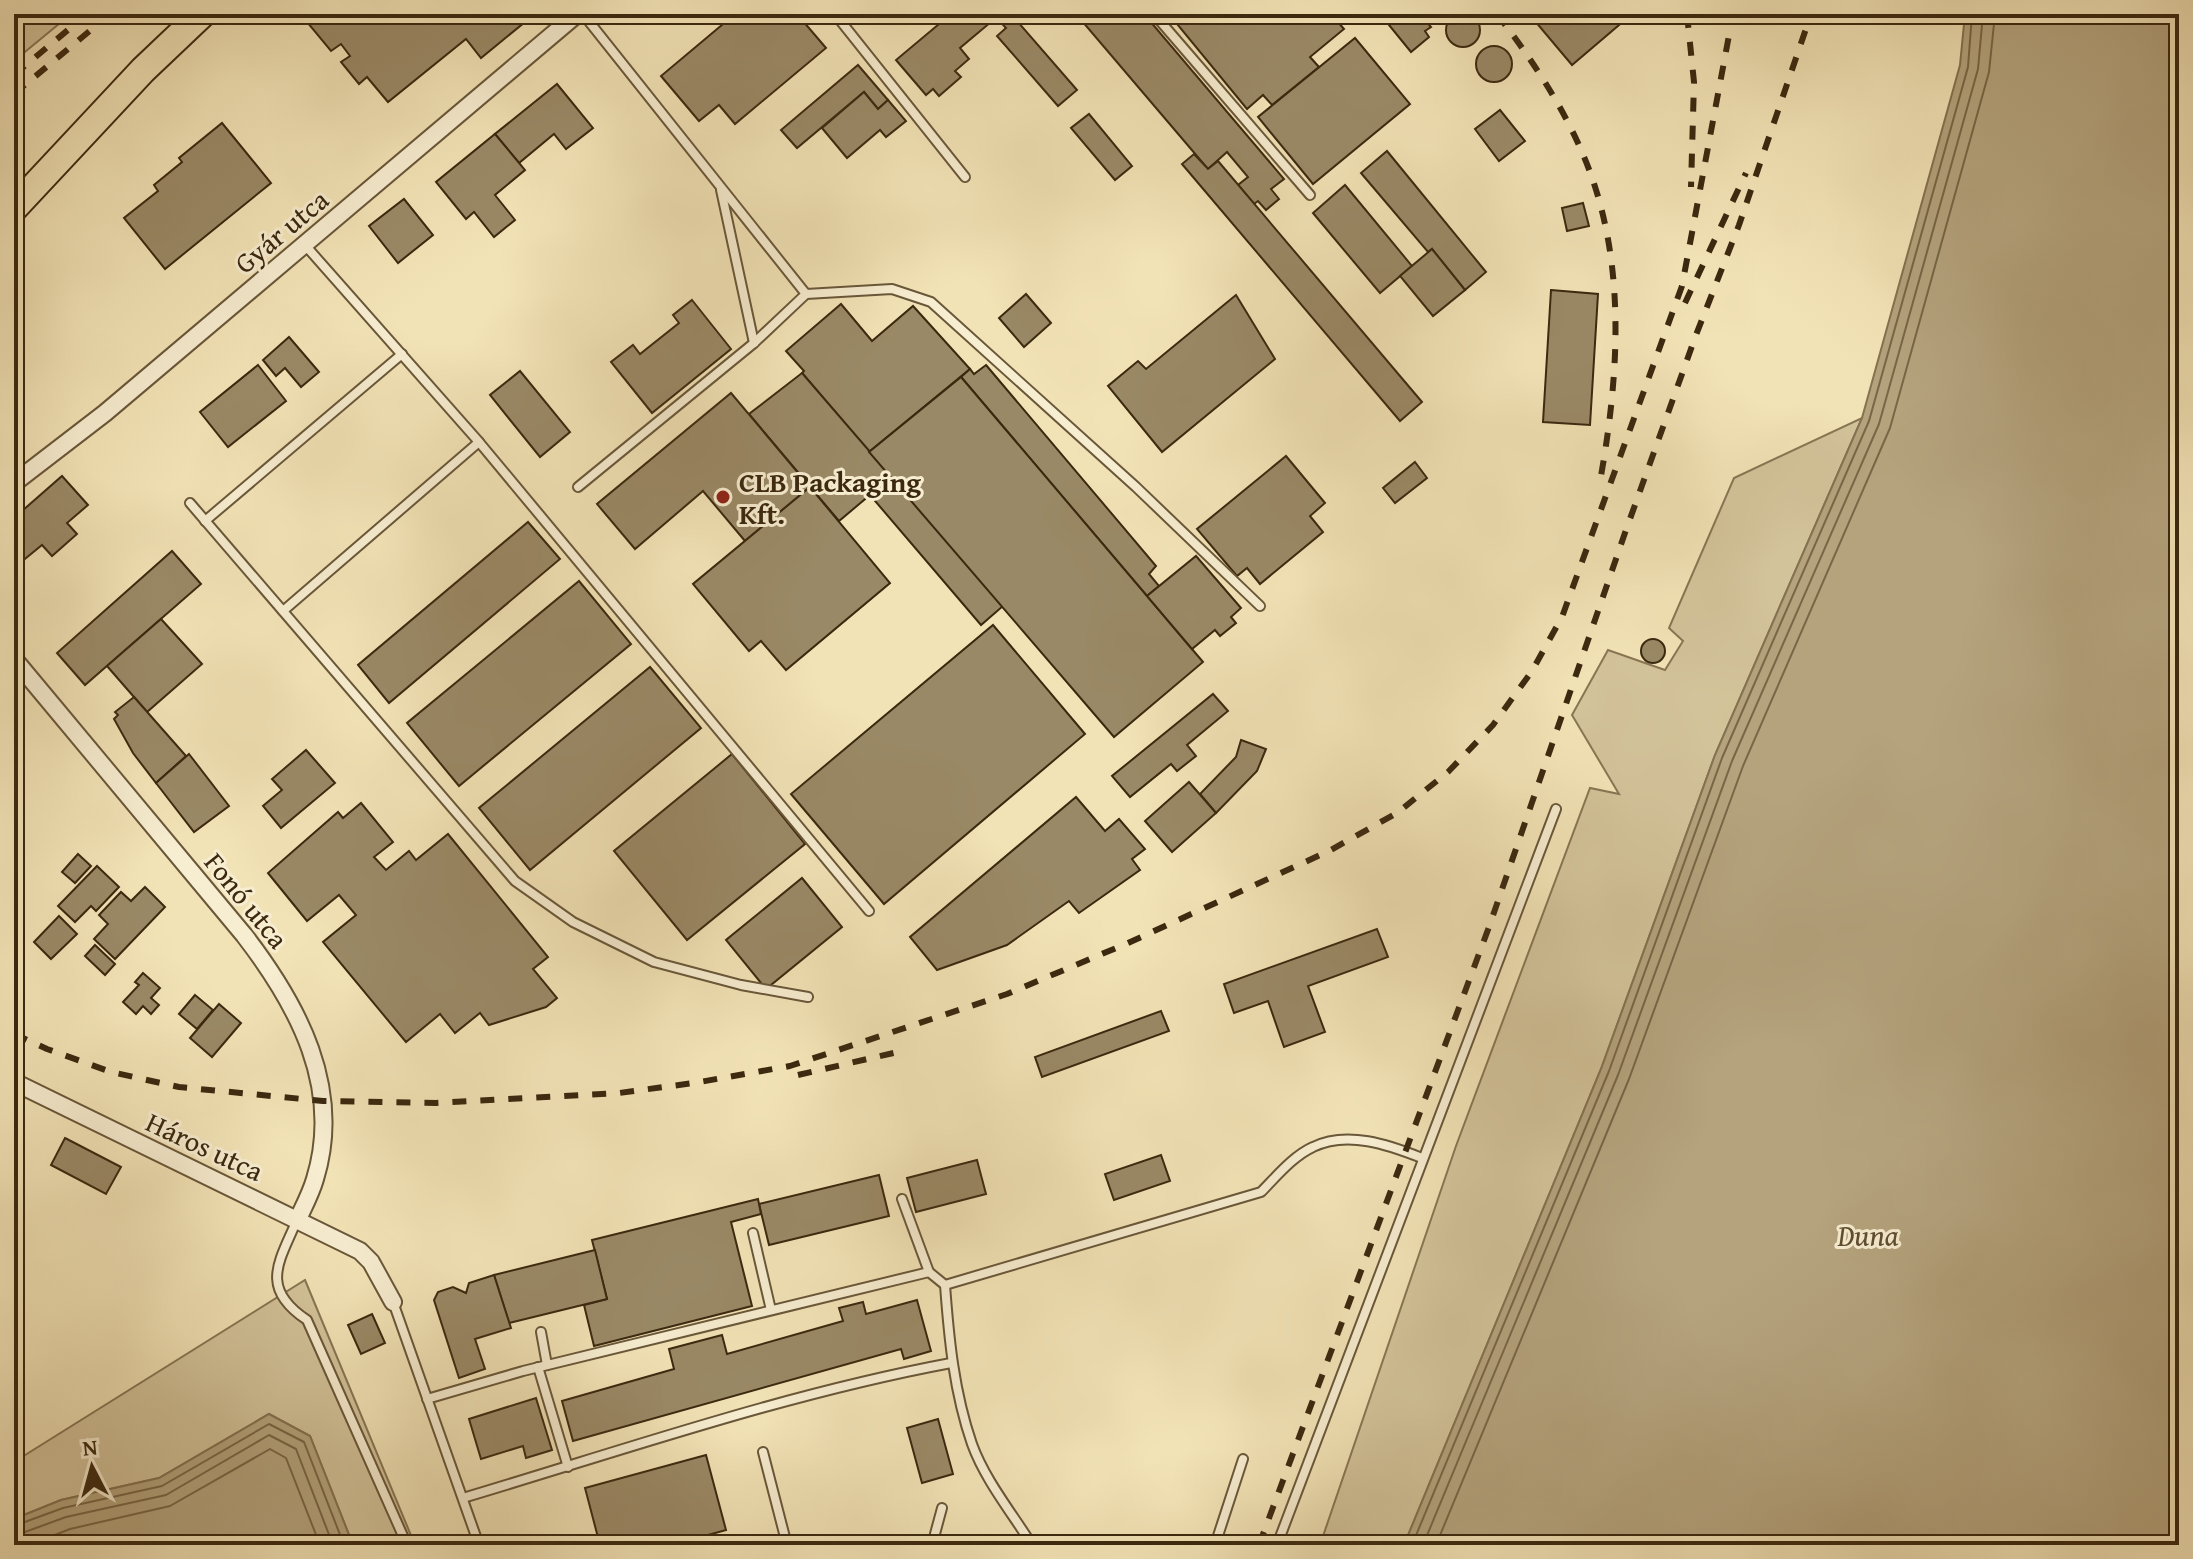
<svg xmlns="http://www.w3.org/2000/svg" width="2193" height="1559" font-family="'Gentium Book Plus',serif">
  <style>
    .green { fill: #d3c39a; stroke: #877654; stroke-width: 2 }
    .water { fill: #b4a37d; stroke: #847251; stroke-width: 2 }
    .lines { fill: none; stroke-linecap: round; stroke-linejoin: round }
    .shore { stroke: #786646; stroke-width: 2 }
    .building { fill: #9a8966; stroke: #3b280f; stroke-width: 2 }
    .lane-casing { stroke: #695739; stroke-width: 12 }
    .street-casing { stroke: #695739; stroke-width: 20 }
    .primary-casing { stroke: #3b280f; stroke-width: 30 }
    .lane { stroke: #f7edd0; stroke-width: 8 }
    .street { stroke: #f7edd0; stroke-width: 16 }
    .primary { stroke: #f2e3b6; stroke-width: 26 }
    .rail { stroke: #3b280f; stroke-width: 6; stroke-dasharray: 14 14; stroke-linecap: butt }
    .poi-dot { fill: #8f2418; stroke: #f7edd0; stroke-width: 3 }
    .labels { text-anchor: middle; dominant-baseline: central; stroke-width: 6; stroke-linejoin: round; paint-order: stroke }
    .street-label { font-size: 28px; fill: #3b280f; stroke: #f7edd0 }
    .poi-label { font-size: 28px; font-weight: bold; fill: #3b280f; stroke: #f7edd0; text-anchor: start }
    .water-label { font-size: 30px; font-style: italic; fill: #5f4d30; stroke: #f7edd0 }
  </style>
  <rect width="100%" height="100%" fill="#f2e3b6"/>
  <filter id="stains"><feTurbulence type="fractalNoise" baseFrequency=".0025" numOctaves="4"/><feColorMatrix values="0 0 0 0 .2 0 0 0 0 .09 0 0 0 0 .02 0 0 0 .5 -.17"/></filter>
  <radialGradient id="worn" r=".72"><stop offset=".6" stop-color="#630" stop-opacity="0"/><stop offset="1" stop-color="#630" stop-opacity=".3"/></radialGradient>
  <g class="green">
    <path d="M14 14H71L14 61Z"/>
    <path d="M1862 418 1715 755 1601 1069 1404 1545H1320L1456 1146 1590 788 1619 794 1572 715 1608 650 1665 670 1683 641 1669 628 1734 478Z"/>
    <path d="M305 1280 415 1545H353L310 1436 269 1414 159 1478 61 1500 14 1519V1462Z"/>
  </g>
  <g class="water">
    <path d="M1965 14H2179V1545H1404L1601 1069 1715 755 1862 418 1960 65Z"/>
    <path d="M269 1414 310 1436 353 1545H14V1519L61 1500 159 1478Z"/>
  </g>
  <g class="lines">
    <g class="shore">
      <path d="M14 1526 63 1508 162 1486 269 1424 304 1442 344 1545"/>
      <path d="M14 1536 66 1517 166 1495 269 1435 296 1449 333 1545"/>
      <path d="M29 1545 70 1529 170 1506 270 1449 286 1458 320 1545"/>
      <path d="M1412 1545 1609 1071 1722 758 1869 421 1968 67 1972 14"/>
      <path d="M1423 1545 1618 1075 1732 761 1879 424 1978 69 1983 14"/>
      <path d="M1436 1545 1629 1079 1743 766 1890 428 1989 72 1995 14"/>
    </g>
  </g>
  <g class="building">
    <circle cx="1463" cy="30" r="17"/>
    <path d="M305 14H519L525 22 481 58 466 39 388 102 367 77 359 84 341 62 350 56 341 44 331 51 302 16Z"/>
    <path d="M735 14H797L826 48 735 124 719 105 699 121 661 76Z"/>
    <path d="M951 14H984L991 22 960 48 969 59 955 71 961 77 939 96 933 89 926 95 896 60Z"/>
    <path d="M1000 14H1011L1077 90 1058 106 997 36 1006 28 996 17Z"/>
    <path d="M1076 14H1144L1284 179 1271 189 1279 199 1266 210 1258 201 1254 204 1238 185 1248 177 1227 152 1208 169Z"/>
    <path d="M1190 14H1331L1344 29 1310 57 1319 67 1272 105 1263 95 1247 109 1177 24Z"/>
    <path d="M1380 14H1420L1431 27 1425 31 1429 37 1411 52Z"/>
    <path d="M1529 14H1632L1572 65Z"/>
    <path d="M1355 38 1410 104 1313 184 1258 117Z"/>
    <circle cx="1494" cy="64" r="18"/>
    <path d="M858 65 888 100 878 109 864 92 797 148 781 130Z"/>
    <path d="M557 84 593 128 566 149 554 134 519 163 495 134Z"/>
    <path d="M864 92 878 109 888 100 906 121 886 137 880 130 847 158 822 128Z"/>
    <path d="M1500 110 1525 141 1499 161 1475 129Z"/>
    <path d="M1089 114 1132 166 1115 180 1071 128Z"/>
    <path d="M222 123 271 183 165 269 124 218 158 191 154 185 182 162 179 158Z"/>
    <path d="M495 134 525 170 495 195 515 220 494 237 474 212 466 219 436 182Z"/>
    <path d="M1387 151 1486 272 1465 290 1432 249 1428 252 1361 173Z"/>
    <path d="M1194 154 1208 169 1218 161 1422 402 1400 421 1182 164Z"/>
    <path d="M1345 185 1412 266 1380 293 1313 213Z"/>
    <path d="M404 199 433 235 398 263 369 226Z"/>
    <path d="M1583 203 1589 226 1567 231 1562 208Z"/>
    <path d="M1432 249 1465 290 1433 316 1400 276Z"/>
    <path d="M1551 290 1598 294 1590 425 1543 422Z"/>
    <path d="M1026 294 1051 323 1024 347 999 318Z"/>
    <path d="M1236 295 1275 359 1162 452 1108 386 1138 361 1146 369Z"/>
    <path d="M692 300 731 349 652 413 611 362 633 345 640 354 679 323 673 315Z"/>
    <path d="M841 304 872 341 913 306 970 369 869 452 802 373 804 371 786 351Z"/>
    <path d="M289 337 319 372 301 387 285 368 276 376 263 360Z"/>
    <path d="M258 365 286 401 228 447 200 412Z"/>
    <path d="M986 365 1156 566 1149 574 1159 586 1147 596 961 377 970 369 974 374Z"/>
    <path d="M520 371 570 432 540 457 490 395Z"/>
    <path d="M802 373 1003 606 981 625 870 495 839 521 749 414Z"/>
    <path d="M961 377 1203 662 1114 737 869 452Z"/>
    <path d="M731 393 810 487 745 541 703 491 635 549 597 504Z"/>
    <path d="M1286 456 1325 503 1310 516 1323 532 1260 584 1247 568 1237 576 1197 529Z"/>
    <path d="M1415 462 1427 478 1395 503 1383 488Z"/>
    <path d="M62 476 88 505 67 523 77 534 52 556 42 545 14 568V518Z"/>
    <path d="M810 487 890 583 786 670 761 641 749 651 693 584Z"/>
    <path d="M528 522 560 559 389 703 358 665Z"/>
    <path d="M172 551 201 584 85 685 57 653Z"/>
    <path d="M1196 556 1241 608 1231 617 1236 623 1220 636 1215 630 1192 649 1147 596Z"/>
    <path d="M579 581 631 644 459 786 407 723Z"/>
    <path d="M161 619 202 664 147 712 107 666Z"/>
    <path d="M993 625 1085 734 884 904 791 794Z"/>
    <circle cx="1653" cy="651" r="12"/>
    <path d="M650 667 701 728 530 870 479 808Z"/>
    <path d="M1213 694 1228 711 1187 745 1196 756 1177 771 1171 764 1130 797 1112 776Z"/>
    <path d="M134 697 186 756 156 783 133 753 114 719 118 715 115 712Z"/>
    <path d="M1241 740 1266 749 1257 771 1216 813 1200 794 1236 757Z"/>
    <path d="M306 750 335 783 281 828 263 806 282 790 272 779Z"/>
    <path d="M189 754 229 806 194 832 156 783Z"/>
    <path d="M732 754 805 844 687 940 614 851Z"/>
    <path d="M1189 782 1216 813 1172 852 1145 821Z"/>
    <path d="M1076 797 1105 831 1119 819 1145 849 1132 859 1140 870 1079 913 1069 901 1007 945 937 970 910 937Z"/>
    <path d="M361 803 393 842 374 857 386 870 409 851 416 860 448 834 548 957 533 969 557 998 546 1007 489 1025 480 1013 455 1033 440 1014 406 1042 323 942 356 915 339 895 307 921 268 873 338 812 343 818Z"/>
    <path d="M78 854 91 866 75 883 62 872Z"/>
    <path d="M97 866 119 887 96 911 91 906 75 922 58 906Z"/>
    <path d="M802 878 842 927 766 989 726 940Z"/>
    <path d="M145 887 165 907 115 959 94 939 108 924 99 915 121 892 131 901Z"/>
    <path d="M59 916 77 934 51 959 34 942Z"/>
    <path d="M1377 929 1388 957 1308 986 1325 1032 1284 1047 1268 1001 1234 1013 1224 984Z"/>
    <path d="M95 945 115 964 105 975 85 956Z"/>
    <path d="M143 973 160 988 151 998 159 1005 151 1014 143 1006 136 1014 123 1002 139 985 135 982Z"/>
    <path d="M195 995 213 1010 197 1029 179 1014Z"/>
    <path d="M219 1004 241 1023 212 1057 190 1038Z"/>
    <path d="M1161 1011 1169 1031 1042 1077 1035 1057Z"/>
    <path d="M65 1138 121 1167 106 1194 51 1165Z"/>
    <path d="M1161 1155 1170 1181 1114 1200 1105 1174Z"/>
    <path d="M977 1160 986 1194 916 1212 907 1178Z"/>
    <path d="M879 1175 889 1216 769 1245 759 1204Z"/>
    <path d="M758 1199 761 1214 731 1222 752 1306 594 1346 584 1305 607 1299 592 1240Z"/>
    <path d="M595 1250 607 1299 509 1323 494 1275Z"/>
    <path d="M494 1275 511 1328 475 1339 485 1369 459 1378 434 1300 438 1292 453 1287 466 1293 469 1283Z"/>
    <path d="M917 1300 931 1351 904 1359 901 1349 573 1441 562 1401 674 1369 669 1349 722 1335 727 1354 843 1321 839 1308 863 1302 866 1314Z"/>
    <path d="M372 1314 385 1343 361 1354 348 1325Z"/>
    <path d="M536 1398 552 1450 526 1458 523 1446 481 1459 469 1419Z"/>
    <path d="M938 1419 953 1474 922 1483 907 1428Z"/>
    <path d="M706 1455 726 1530 672 1545H600L585 1488Z"/>
  </g>
  <g class="lines">
    <defs>
      <g id="lane">
        <path d="M835 14 965 177"/>
        <path d="M1154 14 1310 195"/>
        <path d="M721 190 754 343"/>
        <path d="M305 245 479 442 869 911"/>
        <path d="M806 294 892 289 931 302 1136 487 1260 606"/>
        <path d="M578 487 754 343 806 294 583 14"/>
        <path d="M190 503 515 881 573 922 654 962 741 985 808 997"/>
        <path d="M205 521 402 354"/>
        <path d="M283 611 479 442"/>
        <path d="M902 1199 929 1272"/>
        <path d="M297 1220C279 1262 259 1288 307 1320L407 1545"/>
        <path d="M753 1233 771 1310"/>
        <path d="M945 1285 1261 1192C1276 1177 1293 1156 1313 1147 1347 1130 1389 1145 1422 1158"/>
        <path d="M393 1302 479 1545"/>
        <path d="M541 1332 547 1365"/>
        <path d="M538 1367 568 1467"/>
        <path d="M427 1399 523 1371 929 1272 945 1285C949 1339 954 1392 972 1444 985 1480 1012 1513 1032 1545"/>
        <path d="M763 1452 787 1545"/>
        <path d="M463 1498C624 1450 785 1394 951 1363"/>
        <path d="M932 1545 942 1508"/>
        <path d="M1215 1545 1243 1459"/>
        <path d="M1277 1545 1556 809"/>
      </g>
      <g id="street">
        <path d="M14 483 105 413 577 14"/>
        <path d="M14 659 244 935C298 1005 343 1088 315 1179 311 1193 304 1206 298 1219"/>
        <path d="M14 1082 360 1251 371 1262 393 1302"/>
      </g>
      <path id="primary" d="M14 208 143 70 202 14"/>
    </defs>
    <use href="#lane" class="lane-casing"/>
    <use href="#street" class="street-casing"/>
    <use href="#primary" class="primary-casing"/>
    <use href="#lane" class="lane"/>
    <use href="#street" class="street"/>
    <use href="#primary" class="primary"/>
    <g class="rail">
      <path d="M1497 14C1534 62 1569 115 1590 172 1627 273 1618 384 1599 487"/>
      <path d="M1687 14 1694 82 1691 187"/>
      <path d="M14 75 87 14"/>
      <path d="M14 94 110 14"/>
      <path d="M1685 303 1746 173"/>
      <path d="M14 1034 47 1049 111 1072 179 1087 323 1101 436 1103 619 1093 694 1083 790 1066 1007 994 1128 943 1329 851 1397 813 1448 772 1493 725 1532 671 1562 617 1682 286 1733 14"/>
      <path d="M798 1075 902 1051"/>
      <path d="M1259 1545 1489 927 1626 530 1696 335 1739 225 1811 14"/>
    </g>
  </g>
  <circle class="poi-dot" cx="723" cy="497" r="8"/>
  <g class="labels">
    <g class="street-label">
      <text transform="translate(281 231) rotate(-40)">Gyár utca</text>
      <text transform="translate(247 900) rotate(51)">Fonó utca</text>
      <text transform="translate(205 1146) rotate(25)">Háros utca</text>
    </g>
    <g class="poi-label">
      <text x="739" y="481">CLB Packaging<tspan x="739" dy="32">Kft.</tspan></text>
    </g>
    <g class="water-label">
      <text x="1868" y="1235">Duna</text>
    </g>
  </g>
  <rect width="2193" height="1559" fill="none" stroke="#f2e3b6" stroke-width="48"/>
  <rect x="16" y="16" width="2161" height="1527" fill="none" stroke="#3b280f" stroke-width="4"/>
  <rect x="24" y="24" width="2145" height="1511" fill="none" stroke="#3b280f" stroke-width="2"/>
  <g transform="translate(92 1467) rotate(354)" stroke="#f7edd0" stroke-width="6" paint-order="stroke">
  <path d="M0-6L14 30L0 20L-14 30Z" fill="#3b280f"/>
  <text y="-12" font-size="22" font-weight="bold" text-anchor="middle" fill="#3b280f">N</text>
  </g>
  <rect width="100%" height="100%" filter="url(#stains)"/>
  <rect width="100%" height="100%" fill="url(#worn)"/>
</svg>
